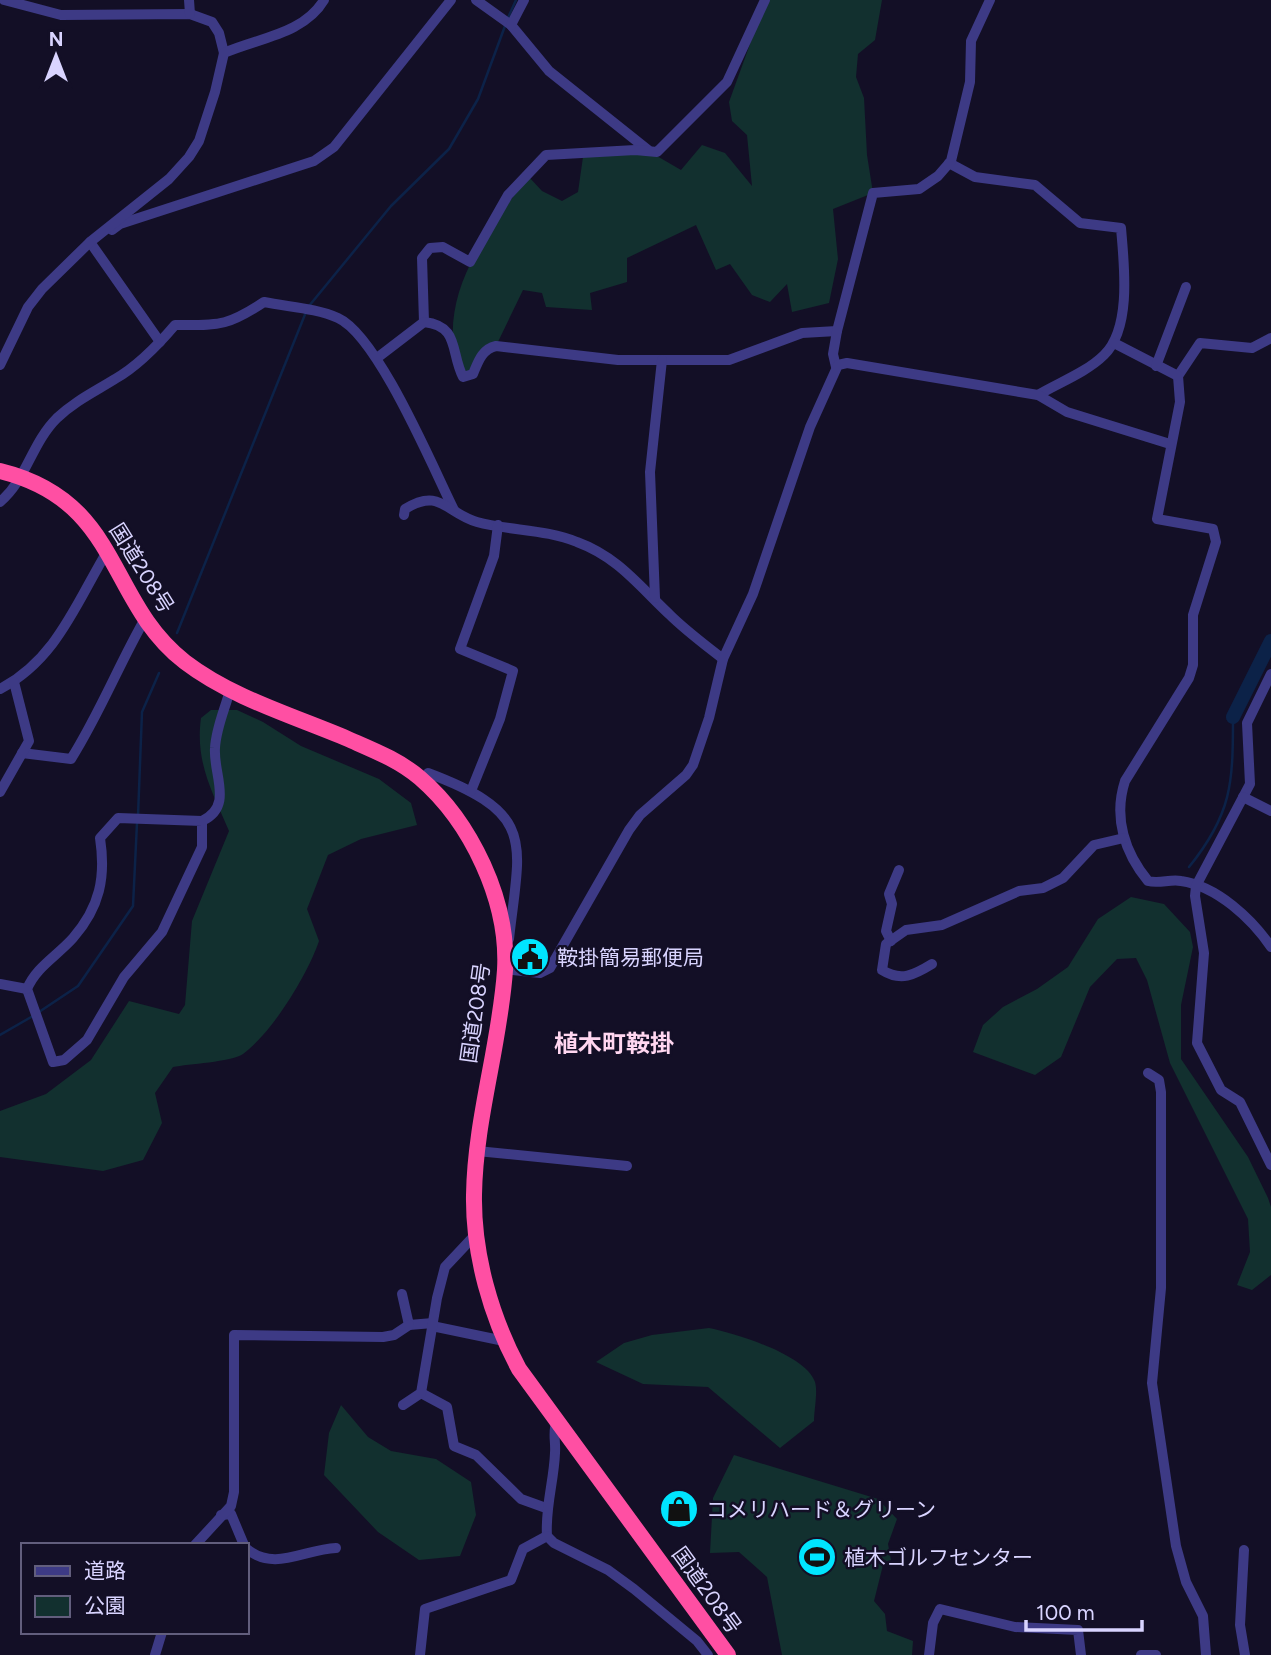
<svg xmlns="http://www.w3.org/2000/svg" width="1271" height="1655" font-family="Figtree,'Noto Sans JP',sans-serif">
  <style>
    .green { fill: #12302f }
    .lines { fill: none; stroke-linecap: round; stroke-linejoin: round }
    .stream { stroke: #0c2248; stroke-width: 2.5 }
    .river { stroke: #0c2248; stroke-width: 14 }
    .minor { stroke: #3d3a85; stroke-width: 10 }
    .highway { stroke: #ff4fa3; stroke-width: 16 }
    .labels { text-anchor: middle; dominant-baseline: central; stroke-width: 5; stroke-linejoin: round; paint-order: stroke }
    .street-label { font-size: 21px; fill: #d9d4ff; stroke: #130f26 }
    .poi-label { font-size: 21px; fill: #d9d4ff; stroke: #130f26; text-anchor: start }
    .quarter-label { font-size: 24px; font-weight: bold; fill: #ffd6f0; stroke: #130f26 }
  </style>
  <rect width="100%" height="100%" fill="#130f26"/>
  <g class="green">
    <path d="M766 0H882L875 40 858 54 856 77 864 98 867 155 873 193 833 209 838 259 829 303 792 312 787 284 770 302 752 295 730 264 716 270 696 225 627 258V282L590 293 592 310 546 307 542 293 523 290 496 346 468 376C463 366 453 352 453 341 449 277 494 224 528 176L542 191 562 201 578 192 583 157 650 152 681 170 702 145 725 153 752 186 747 135 732 121 729 102Z"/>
    <path d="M211 710H237L263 722 301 746 379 779 411 803 417 825 361 839 328 855 307 909 319 941C308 974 272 1033 243 1054 231 1062 188 1064 173 1067L155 1093 162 1123 143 1160 103 1171 0 1157V1111L46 1094 91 1060 129 1001 179 1014 185 1005 192 921 229 831C212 791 195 762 201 718Z"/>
    <path d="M1131 897 1164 904 1190 932 1193 947 1181 1005V1059L1248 1157 1268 1198 1271 1207V1275L1252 1290 1237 1285 1250 1252 1248 1219 1170 1063 1147 980 1136 958 1117 959 1090 987 1061 1057 1035 1075 973 1052 983 1025 1003 1007 1037 989 1068 967 1098 919Z"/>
    <path d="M709 1328C735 1333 806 1355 815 1382 818 1392 814 1410 814 1421L780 1448 708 1387 643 1384 596 1362 624 1343 652 1335Z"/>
    <path d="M341 1405 368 1437 391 1451 436 1459 471 1482 476 1515 460 1556 419 1560 378 1532 324 1475 329 1433Z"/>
    <path d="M734 1455 878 1499 897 1519 888 1544 891 1560 883 1565 874 1601 885 1614 887 1631 913 1641 912 1655H782L767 1577 739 1552 710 1553 713 1498Z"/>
  </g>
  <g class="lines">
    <g class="stream">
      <path d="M507 20 516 0"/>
      <path d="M309 306 391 206 449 149 478 99 505 26"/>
      <path d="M177 633 306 312"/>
      <path d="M138 816 142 712 159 673"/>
      <path d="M1189 867C1232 814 1233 783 1233 717"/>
      <path d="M39 1012 78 986 133 906 137 823"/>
      <path d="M0 1035 33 1016"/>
    </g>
    <path class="river" d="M1233 717 1271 641"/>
    <g class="minor">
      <path d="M4 0 61 15 190 14 212 22 219 33 224 53"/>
      <path d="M189 0 190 14"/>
      <path d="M476 0 511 25 549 71 648 150"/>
      <path d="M511 25 524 0"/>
      <path d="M949 163 975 177 1035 185 1080 223 1121 228C1124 264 1132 328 1104 355 1087 372 1058 383 1038 395"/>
      <path d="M112 230 120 224 314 161 334 147 451 0"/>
      <path d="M90 242 160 342"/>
      <path d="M424 322 422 258 430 248 443 247 470 262 508 195 546 155 635 150 657 152 727 82 765 0"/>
      <path d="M1271 338 1252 348 1200 343 1178 376 1180 402 1157 519 1213 529 1216 542 1193 615V665L1189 678 1125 781C1113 818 1125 853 1148 881 1159 884 1170 879 1181 881 1217 886 1252 919 1271 947"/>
      <path d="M1114 343 1178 376"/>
      <path d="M377 358 424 322C460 326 450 352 463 377L473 374C478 362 482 349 496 346L618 360H729L802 333 837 331"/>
      <path d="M0 365 28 307 42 289 90 242 169 179 189 157 199 141 215 92 224 53C258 38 304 34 324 0"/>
      <path d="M1156 366 1186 287"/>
      <path d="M836 367 833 354 837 331 873 193 919 189 938 176 951 161 970 82 971 41 990 0"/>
      <path d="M0 502C27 479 31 444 57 418 75 401 94 392 115 379 138 366 158 345 175 325 219 325 226 327 264 302 288 307 316 308 338 318 378 336 433 468 454 510"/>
      <path d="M404 515 405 509C440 487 446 513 477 522 510 531 546 529 577 542 618 557 639 586 669 614 685 630 704 644 723 659"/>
      <path d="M655 598 650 472 662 360"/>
      <path d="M1271 674 1247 723 1250 784 1196 886 1195 896 1204 953 1197 1043 1221 1090 1240 1102 1271 1165"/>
      <path d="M0 689C57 659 76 603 108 550"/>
      <path d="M22 753 71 759C100 713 119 664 146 617"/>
      <path d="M422 780 428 773C537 814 520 841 509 939"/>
      <path d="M471 791 500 719 513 671 460 649 494 556 498 525"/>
      <path d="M0 792 29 741 14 682"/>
      <path d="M1243 797 1271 811"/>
      <path d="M202 821V847L162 932 124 977 87 1040 64 1060 53 1062 27 989C36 967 57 956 73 938 100 907 106 877 100 838L118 818 202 821C234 806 213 775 215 748 216 728 225 709 230 690"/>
      <path d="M891 941 886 931 892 904 889 894 899 870"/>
      <path d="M506 962 505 969 540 973 550 968 629 830 640 815 686 775 693 765 709 718 723 659 753 594 810 427 838 365 847 363 1038 395 1067 412 1170 444"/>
      <path d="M932 964C914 975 901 982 882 970L886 944 906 930 942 925 1019 891 1043 888 1063 878 1094 845 1124 838"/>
      <path d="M0 984 27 989"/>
      <path d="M1148 1073 1159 1080 1161 1092V1288L1152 1383 1176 1546 1186 1582 1203 1616 1206 1655"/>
      <path d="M477 1151 627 1166"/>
      <path d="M402 1294 409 1325 433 1323"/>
      <path d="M432 1326 504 1341"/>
      <path d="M421 1393 447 1407 454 1446 476 1455 521 1499 546 1508"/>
      <path d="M403 1405 421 1393 437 1298 445 1267 476 1234"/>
      <path d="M557 1420C552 1431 556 1441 555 1453 554 1481 545 1507 547 1536L554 1543 608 1570 634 1589 697 1641 708 1655"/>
      <path d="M221 1515 231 1514 244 1545"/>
      <path d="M195 1545 231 1506 234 1492V1335L383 1337 394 1335 409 1325"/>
      <path d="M247 1549C274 1572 305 1549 336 1548"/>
      <path d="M1244 1550 1240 1625 1245 1655"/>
      <path d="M155 1655 162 1632"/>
      <path d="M420 1655 425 1609 511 1580 523 1549 547 1536"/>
      <path d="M929 1655 933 1623 940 1609 1015 1627 1078 1630 1081 1655"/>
      <path d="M1141 1655H1156"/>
    </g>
    <path class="highway" d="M0 471C122 501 106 601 185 662 232 698 294 716 348 739 373 750 399 760 420 778 471 822 509 901 505 970 500 1045 475 1119 474 1195 473 1254 491 1317 519 1369L728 1655"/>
  </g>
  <defs>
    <symbol id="civic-disc" viewBox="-11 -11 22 22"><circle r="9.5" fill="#00e5ff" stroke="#130f26"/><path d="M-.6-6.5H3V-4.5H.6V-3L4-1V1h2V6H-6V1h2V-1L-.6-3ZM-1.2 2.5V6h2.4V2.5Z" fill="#111"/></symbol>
    <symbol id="shop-disc" viewBox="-11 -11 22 22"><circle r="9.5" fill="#00e5ff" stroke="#130f26"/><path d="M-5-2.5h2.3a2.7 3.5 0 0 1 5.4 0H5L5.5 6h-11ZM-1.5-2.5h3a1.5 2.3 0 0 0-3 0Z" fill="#111"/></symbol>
    <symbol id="stadium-disc" viewBox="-11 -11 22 22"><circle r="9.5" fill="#00e5ff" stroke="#130f26"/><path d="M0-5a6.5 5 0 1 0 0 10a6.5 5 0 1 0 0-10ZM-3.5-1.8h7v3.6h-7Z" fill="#111"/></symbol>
  </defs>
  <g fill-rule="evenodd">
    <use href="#civic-disc" x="508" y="935" width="44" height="44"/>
    <use href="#shop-disc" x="657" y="1487" width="44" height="44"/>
    <use href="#stadium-disc" x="795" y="1535" width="44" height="44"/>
  </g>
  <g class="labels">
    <g class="street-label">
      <text transform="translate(142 568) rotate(58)">国道208号</text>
      <text transform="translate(475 1013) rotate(-82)">国道208号</text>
      <text transform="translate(707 1590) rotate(54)">国道208号</text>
    </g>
    <g class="poi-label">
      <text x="557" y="957">鞍掛簡易郵便局</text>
      <text x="706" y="1509">コメリハード＆グリーン</text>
      <text x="844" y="1557">植木ゴルフセンター</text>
    </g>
    <g class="quarter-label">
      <text x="614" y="1043">植木町鞍掛</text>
    </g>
  </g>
  <rect x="21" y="1543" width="228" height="91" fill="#130f26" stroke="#625e7d" stroke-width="2"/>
  <rect x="35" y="1566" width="35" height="10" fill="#3d3a85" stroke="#625e7d" stroke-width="2"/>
  <text x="84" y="1578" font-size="21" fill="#d9d4ff">道路</text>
  <rect x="35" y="1596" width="35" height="21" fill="#12302f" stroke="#625e7d" stroke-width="2"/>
  <text x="84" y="1613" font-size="21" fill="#d9d4ff">公園</text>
  <g transform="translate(56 56)" stroke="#130f26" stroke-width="5" paint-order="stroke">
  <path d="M0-5L12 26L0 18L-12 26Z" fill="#d9d4ff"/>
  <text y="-10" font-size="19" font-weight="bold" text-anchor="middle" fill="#d9d4ff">N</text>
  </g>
  <path d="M1026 1620v10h116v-10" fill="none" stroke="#d9d4ff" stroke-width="3.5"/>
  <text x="1036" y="1620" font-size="21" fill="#d9d4ff" stroke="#130f26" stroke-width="5" paint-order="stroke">100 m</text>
</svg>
